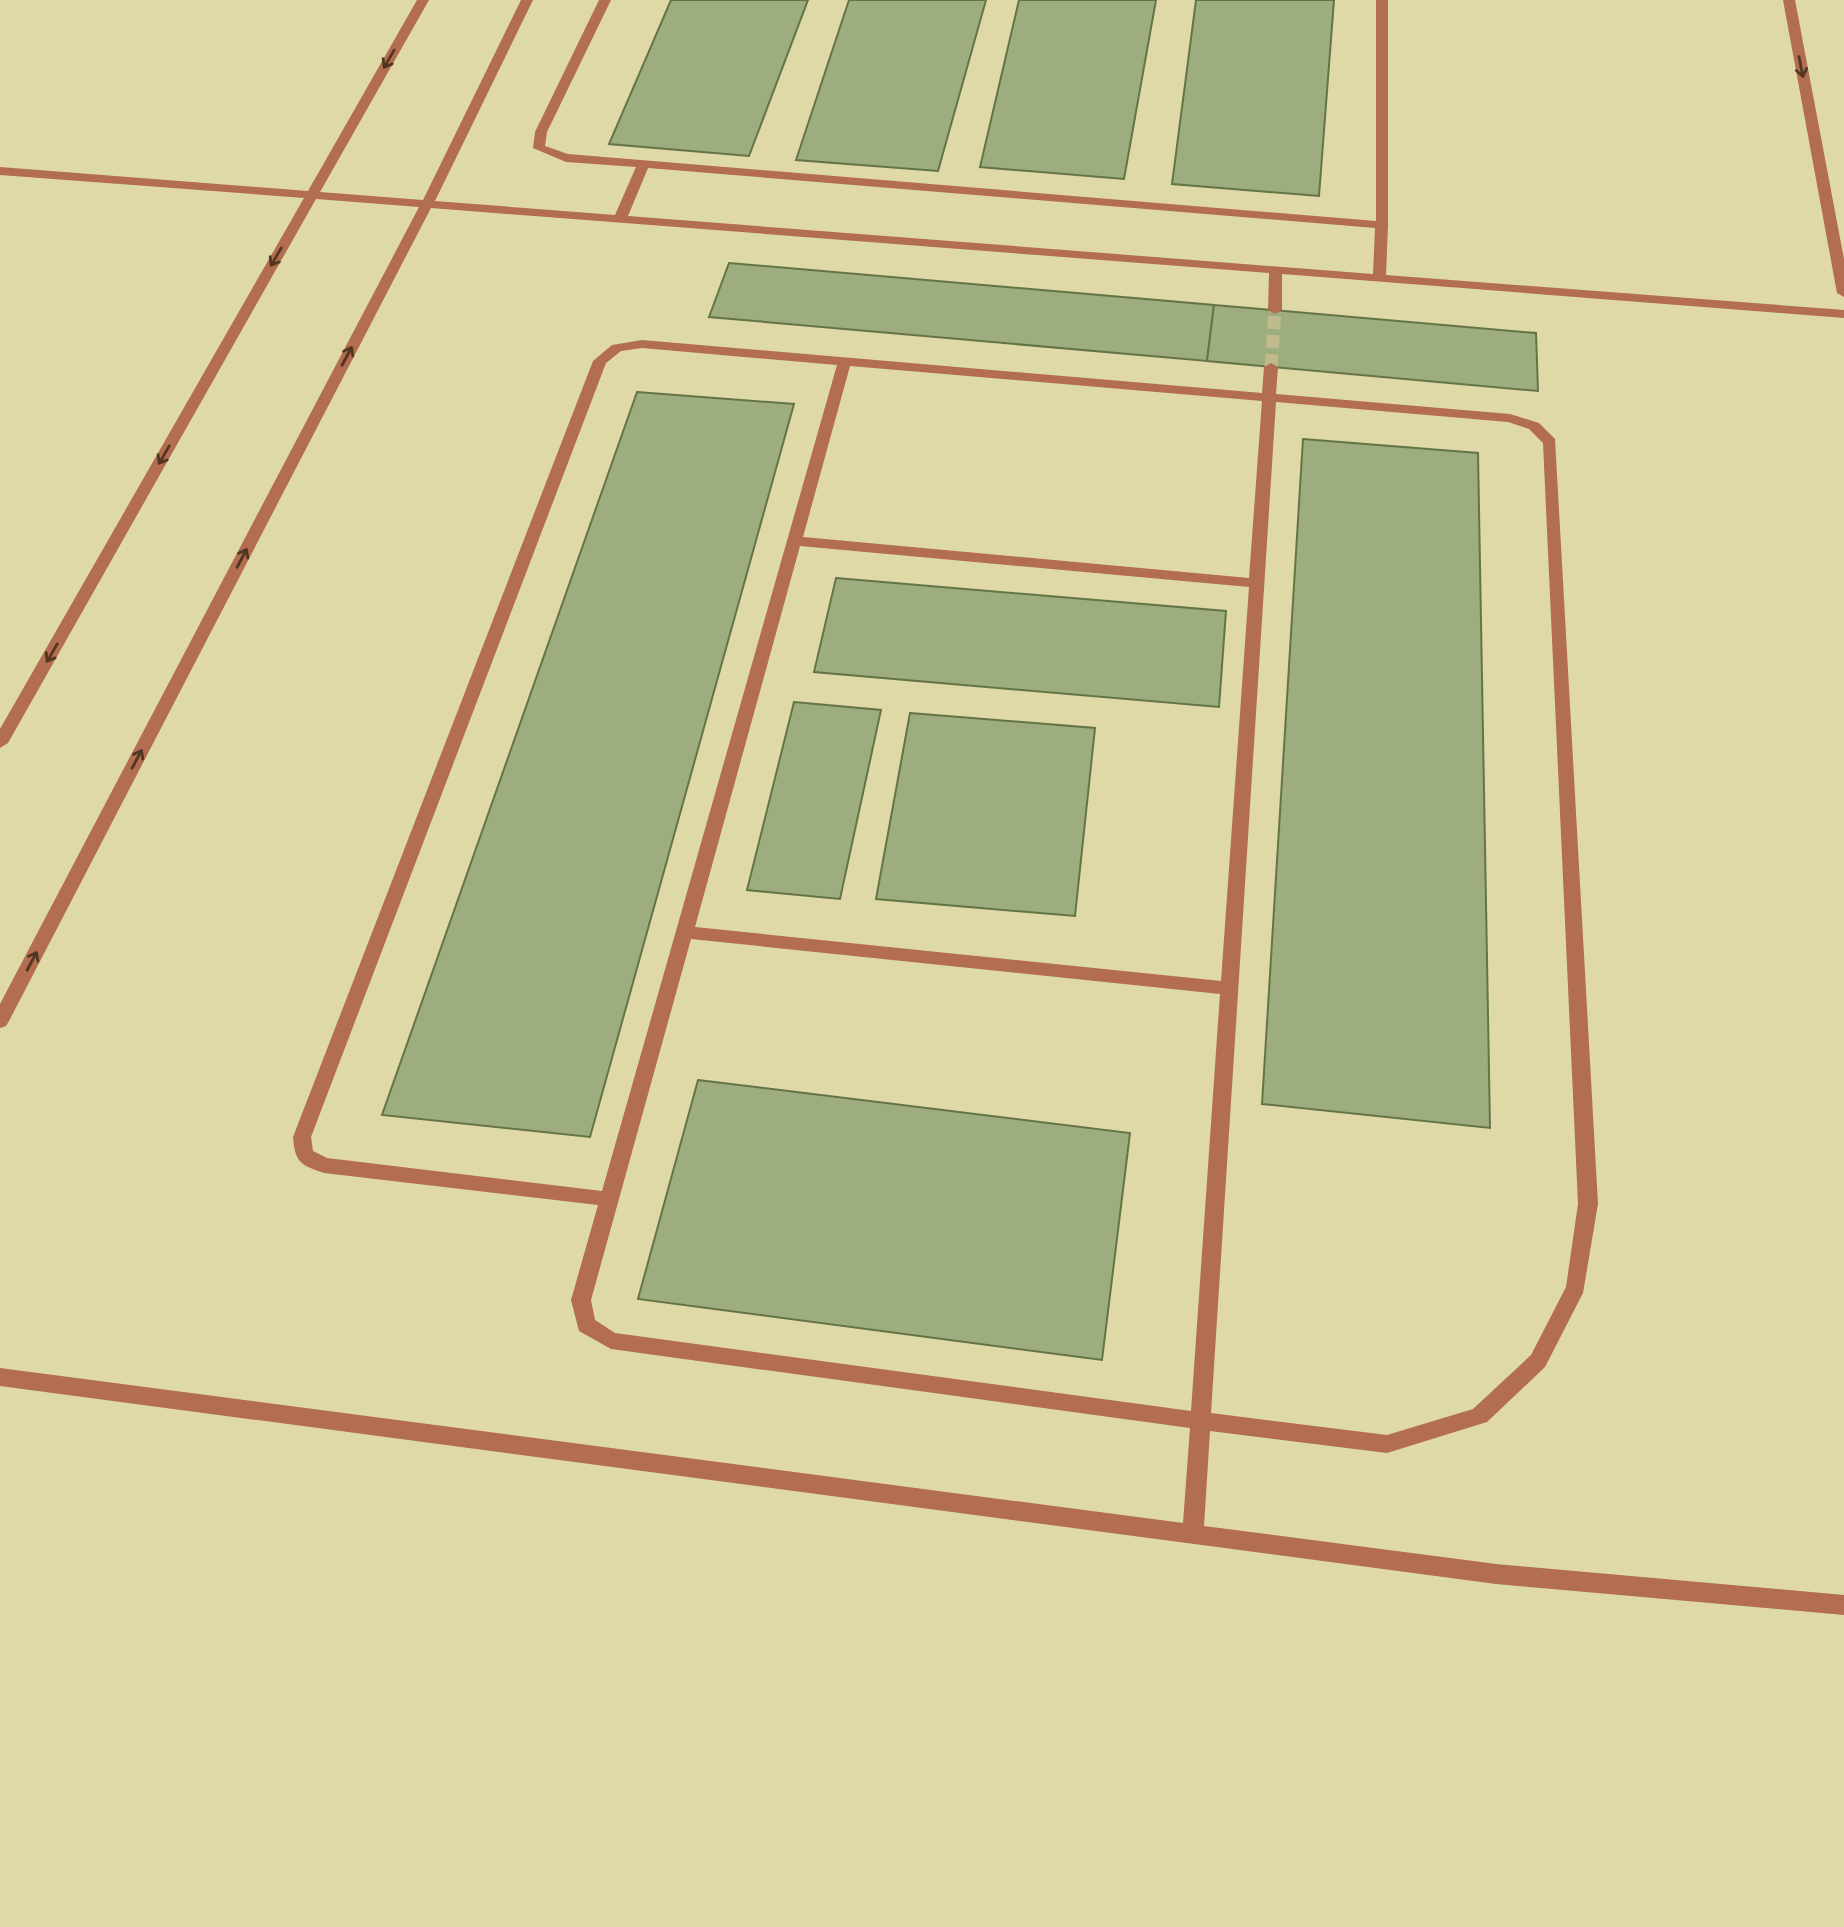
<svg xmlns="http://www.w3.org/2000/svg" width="1844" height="1927" font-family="Ubuntu,sans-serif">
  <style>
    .building { fill: #9dad7d; stroke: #657447; stroke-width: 2 }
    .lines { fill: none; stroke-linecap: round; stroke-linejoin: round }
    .minor-tunnel { stroke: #c0bb8d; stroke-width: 13; stroke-dasharray: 13 6; stroke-linecap: butt }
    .minor { fill: #b36d50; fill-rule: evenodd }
    .oneway { stroke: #533621 }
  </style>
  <rect width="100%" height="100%" fill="#ded9a6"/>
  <g class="building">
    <path d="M671 0H808L749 156 609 144Z"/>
    <path d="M849 0H986L938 171 796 160Z"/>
    <path d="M1019 0H1156L1124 179 980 167Z"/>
    <path d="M1196 0H1334L1319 196 1172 184Z"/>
    <path d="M729 263 1214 305 1207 361 709 317Z"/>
    <path d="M1214 305 1536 333 1538 391 1207 361Z"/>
    <path d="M637 392 794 404 590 1137 382 1115Z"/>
    <path d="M1303 439 1478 453 1490 1128 1262 1104Z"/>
    <path d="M836 578 1226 611 1219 707 814 672Z"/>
    <path d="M794 702 881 710 840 899 747 890Z"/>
    <path d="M910 713 1095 728 1075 916 876 899Z"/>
    <path d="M698 1080 1130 1133 1102 1360 638 1299Z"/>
  </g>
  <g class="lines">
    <path class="minor-tunnel" d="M1271 367 1275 310"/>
    <g class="minor">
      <path d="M417 0H429L320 192 423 200 521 0H533L435 201 615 215 636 167 566 162 533 148 535 132 599 0H611L547 132 545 146 568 154 1376 221V0H1388V225L1386 275 1844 310V318L1282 274V310L1275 314 1268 310 1269 273 431 208 9 1021 6 1026 0 1028V1004L419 207 316 199 8 743 0 748V729L304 198 0 175V167L308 191ZM648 168 1375 228 1373 274 628 216Z"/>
      <path d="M1783 0H1795L1844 259V297L1837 293Z"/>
      <path d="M642 340 1262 393 1264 367 1271 363 1278 367 1276 394 1510 414 1539 423 1555 439 1598 1204 1583 1293 1545 1367 1487 1422 1387 1453 1210 1431 1204 1526 1496 1564 1844 1595V1615L1496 1584 0 1386V1368L1183 1523 1190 1428 611 1349 579 1331 571 1300 598 1205 324 1173C300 1165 295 1162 293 1137L593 361 612 345ZM642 348 837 365 602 1191 327 1158 313 1151 311 1137 606 363 621 351ZM850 366 1262 401 1249 578 803 537ZM1276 402 1508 422 1529 429 1543 443 1578 1204 1566 1287 1531 1355 1473 1409 1387 1435 1211 1413ZM800 546 1249 587 1221 981 695 927ZM691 939 1220 994 1191 1411 615 1333 595 1320 591 1300Z"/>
    </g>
  </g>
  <defs><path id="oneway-shaft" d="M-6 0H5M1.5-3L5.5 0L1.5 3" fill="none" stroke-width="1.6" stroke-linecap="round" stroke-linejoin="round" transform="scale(1.75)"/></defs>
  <g class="oneway">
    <use href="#oneway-shaft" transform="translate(389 59) rotate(120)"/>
    <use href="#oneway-shaft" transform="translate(1801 67) rotate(79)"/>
    <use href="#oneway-shaft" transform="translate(276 257) rotate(120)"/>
    <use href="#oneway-shaft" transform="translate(347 356) rotate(-62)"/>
    <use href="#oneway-shaft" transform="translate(164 455) rotate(120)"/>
    <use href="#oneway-shaft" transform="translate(242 558) rotate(-62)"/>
    <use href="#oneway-shaft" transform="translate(52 653) rotate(120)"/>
    <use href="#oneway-shaft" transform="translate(137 759) rotate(-62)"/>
    <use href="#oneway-shaft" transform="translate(32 961) rotate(-62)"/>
  </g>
</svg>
